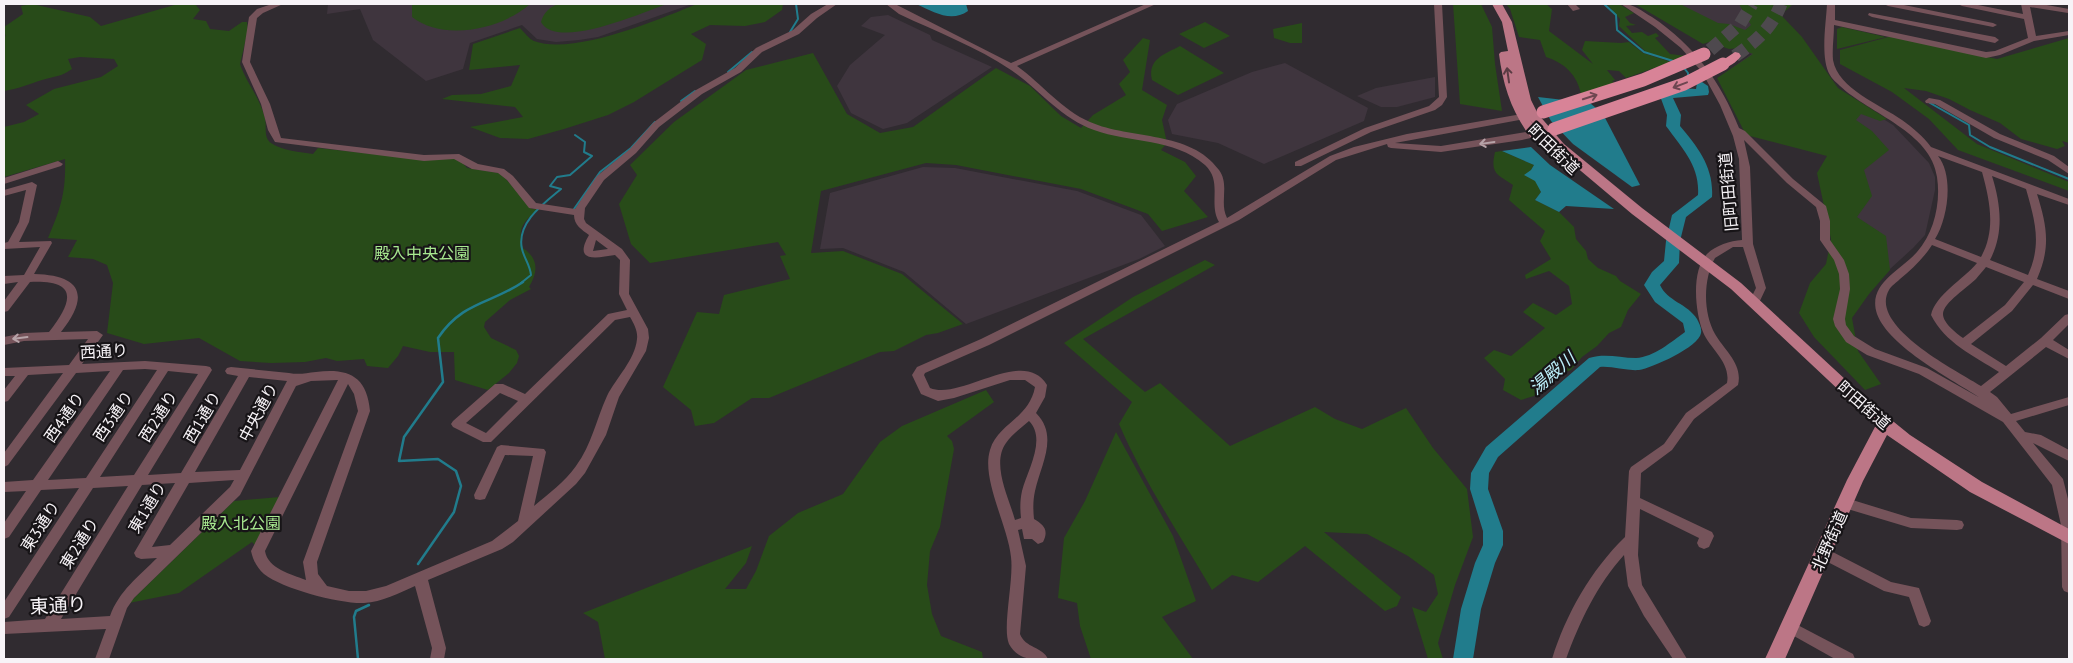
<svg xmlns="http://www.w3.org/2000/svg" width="2073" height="663" font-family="'PT Sans','Noto Sans JP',sans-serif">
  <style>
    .built { fill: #3f353e }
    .green { fill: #284b19 }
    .water { fill: #217c8c }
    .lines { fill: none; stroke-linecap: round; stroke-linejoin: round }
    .stream-far1 { stroke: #217c8c; stroke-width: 2 }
    .stream { stroke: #217c8c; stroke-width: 2.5 }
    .river { fill: #217c8c; fill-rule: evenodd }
    .highway-tunnel { stroke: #4e494e; stroke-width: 13; stroke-dasharray: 13 7; stroke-linecap: butt }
    .minor { fill: #75535a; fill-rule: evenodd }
    .major { fill: #bc7686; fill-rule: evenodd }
    .highway { fill: #d88397; fill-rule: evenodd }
    .highway-bridge { stroke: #d88397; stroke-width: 13 }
    .oneway { stroke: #593b43 }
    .oneway2 { stroke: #6e4651 }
    .oneway3 { stroke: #b6a3a8 }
    .labels { text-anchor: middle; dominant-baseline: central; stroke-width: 4.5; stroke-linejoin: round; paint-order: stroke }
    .street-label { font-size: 16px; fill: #f7f3f7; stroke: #171417 }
    .park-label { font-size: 16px; fill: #a8e990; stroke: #171417 }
    .water-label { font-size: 18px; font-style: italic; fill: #bbeef9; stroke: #171417 }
    .near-street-label { font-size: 19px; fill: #f7f3f7; stroke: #171417 }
  </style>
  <rect width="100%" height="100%" fill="#302b30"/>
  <g class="built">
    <path d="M328 4H692L598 37 579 40 556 42 537 39 522 25 470 43 463 69 426 81 373 40 360 9 327 14Z"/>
    <path d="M1639 4H1761L1834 89 1893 125 1929 163 1935 177V190L1925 235 1913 248 1867 290 1835 155 1725 73 1752 54 1672 25Z"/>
    <path d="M888 15 930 35 932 40 992 67 907 123 883 129 851 113 837 86 850 65 885 35 861 26 871 17Z"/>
    <path d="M1285 63 1368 108 1364 121 1264 164 1218 143 1172 134 1168 120 1177 104 1252 72Z"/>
    <path d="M1435 77V97L1397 107H1381L1357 96 1376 88Z"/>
    <path d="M923 167 955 168 1077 191 1141 215 1165 246 1139 259 966 324 904 272 843 248 820 249 830 193Z"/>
  </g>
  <g class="green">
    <path d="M32 4 90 17 101 26 178 4H195L200 10 193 19 206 21 210 29 229 31 242 22H247L248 30 240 64C247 84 259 96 265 118 267 126 263 137 271 143 283 151 300 152 313 154L318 148 373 154 450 157 461 161 467 168 499 173 506 179 528 205 532 209H538C523 222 517 228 523 248 539 259 538 272 529 287L531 289 510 300 485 322 484 327 491 338 516 350 519 356 517 363 509 373 488 390 455 380 454 352H430L403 346 398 356 388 368 367 366 364 359 337 361 326 358 305 362 271 363 240 361 199 338 144 344 107 333 113 283 107 265 93 259 68 257 77 240 48 238C61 208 66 192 65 159L4 177V127L24 122 39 114 26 105 54 89 101 77 118 66 114 59 80 57 68 59 72 69C61 77 55 76 42 80 29 84 18 89 4 91V38L6 35 4 34V27L23 14 21 6Z"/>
    <path d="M412 4H530C502 29 444 42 412 17Z"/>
    <path d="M558 4H667C643 12 557 51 541 22 544 12 549 8 558 4Z"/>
    <path d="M697 4H783L782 10 765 22 745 26 710 25 691 34 706 44 702 60 634 102 608 115 564 129 528 139 500 138 470 127 523 117 515 107 442 99 452 95 481 94 511 86 520 65 469 70 473 44 520 28C524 32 529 39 534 41 573 56 660 19 697 4Z"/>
    <path d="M1453 4H1481L1492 27 1495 64 1502 111 1460 104Z"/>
    <path d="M1506 4H1546L1552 9 1549 31 1593 64 1582 50 1585 41 1621 43 1629 42 1643 53 1671 62 1626 78 1619 71 1607 70 1615 80 1612 81 1614 83 1581 94C1577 75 1565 63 1546 57L1540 40 1519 37 1510 9Z"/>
    <path d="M1607 4H1619L1634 13 1625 17 1630 23 1636 25 1626 26 1632 33 1642 32 1648 36 1656 33 1659 36 1655 38 1670 54 1687 56 1676 62 1646 52 1619 26 1620 19Z"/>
    <path d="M1635 4H1680L1718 23 1729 24 1745 30 1751 25 1739 4H1793L1781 15 1802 37 1838 88 1887 119 1880 121 1861 114 1856 120 1872 131 1889 150 1864 170 1872 196 1857 217 1886 236 1890 270 1869 294 1852 318 1858 351 1881 384 1865 390 1814 337 1799 313 1810 283 1826 264 1831 239 1817 173 1827 156 1746 135 1717 78 1753 54 1739 48 1729 49 1709 42 1703 44Z"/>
    <path d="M1205 22 1230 36 1204 48 1179 34Z"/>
    <path d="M1302 23V43H1290L1274 38 1273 29Z"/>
    <path d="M1842 27 1886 37 1837 49V29Z"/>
    <path d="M1892 36 1997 59 2069 38V143L2062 141 2065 146 2057 149 2021 139 2000 123 1970 110 1949 99 1926 91 1904 88 1977 144 2069 182V191L1958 150 1929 119 1892 92 1840 64V50Z"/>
    <path d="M1143 38 1150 40 1142 90 1167 105 1162 120 1167 143 1161 150 1185 162 1196 176 1184 191 1208 217 1162 231 1148 214 1081 189 956 165 926 163 821 191 811 253 843 251 902 274 963 324 938 333 926 335 894 351 880 352 769 398H752L714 423 695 426 691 410 663 387 697 312 719 314 724 295 790 279 780 256 786 255 778 242 650 263 631 244 619 204 637 175 630 165 674 122 746 70 813 53 847 114 880 133 913 127 996 68 1030 86 1061 116 1081 128 1093 115 1126 95 1119 84 1130 72 1123 60Z"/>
    <path d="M1180 46 1224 73 1178 95 1152 80C1147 59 1165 54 1180 46Z"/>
    <path d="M1502 151 1534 165 1531 170 1541 192 1535 200 1559 212 1574 227 1576 239 1586 251 1588 259 1598 268 1616 276 1620 281 1641 294 1628 310 1621 327 1609 333 1597 346 1582 357 1571 370 1553 377 1537 395 1521 400 1503 390 1505 379 1484 358 1494 350 1511 356 1545 328 1523 312 1533 303 1556 315 1572 304 1569 286 1549 271 1526 279 1525 275 1551 259 1540 241 1545 231 1509 200 1513 185C1497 174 1490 174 1495 152Z"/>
    <path d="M1205 260 1215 265 1083 339 1145 392 1160 383 1230 446 1315 407 1335 419 1362 429 1406 408 1433 448 1467 489 1473 537 1455 585 1438 643 1443 659H1428L1412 607 1426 612 1438 594 1434 575 1408 556 1367 534 1324 532 1401 597 1397 606 1385 611 1305 546 1258 582 1232 575 1212 590C1180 535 1144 482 1119 424L1132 402 1064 343 1133 297Z"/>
    <path d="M986 390 994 402 947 436 952 441 954 449 940 527 930 551 927 585 932 614 941 636 982 652 983 659H605L598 622 583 613 752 546 746 563 725 589H746L756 571 769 536 798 513 843 494 880 442 902 426Z"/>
    <path d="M1116 432 1173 536 1196 601 1162 617 1193 659H1091L1080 626 1077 603 1058 598 1064 538 1085 501Z"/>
    <path d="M280 497 255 545 252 542 179 593 129 603 234 501Z"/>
  </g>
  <g class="water">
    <path d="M916 4H966L968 11C951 23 934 12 916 4Z"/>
    <path d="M1538 97 1590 103 1603 114 1640 185 1632 187 1573 144 1551 121Z"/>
    <path d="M1531 147 1550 165 1614 209 1566 206 1559 212 1535 200 1541 192 1535 181 1524 175 1531 170 1534 165 1502 151Z"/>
  </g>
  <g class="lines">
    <g class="stream-far1">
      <path d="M1604 4 1616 15 1617 30 1644 52 1673 61"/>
      <path d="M790 32 798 19 796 4"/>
      <path d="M1684 68 1688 73V78"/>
      <path d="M728 72 752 52"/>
      <path d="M681 101 695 91"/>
      <path d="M1930 103 1969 125 1970 135 1990 147 2069 179"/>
      <path d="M574 209 600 172 631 148 655 122"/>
      <path d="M521 283 531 275C530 265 524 258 522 249 516 223 544 203 561 189L550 186 557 177 570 175 592 156 584 152 585 142 575 135"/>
    </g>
    <g class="stream">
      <path d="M418 564 454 512 461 486 456 471 438 459 399 461 404 437 443 382 438 338C463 301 491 304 523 282"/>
      <path d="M358 659 354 617 356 611 369 605"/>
    </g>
    <path class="river" d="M1702 82 1708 86 1709 92 1708 95 1673 98 1681 115 1680 126C1698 147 1714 168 1712 197L1686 217 1680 241 1679 263 1660 285C1667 301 1688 304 1697 319 1699 323 1702 328 1701 333 1699 347 1652 368 1639 370 1626 371 1613 366 1600 367L1498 457 1489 473 1488 489 1503 531V545L1495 563 1481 609 1473 659H1453L1461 609 1475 563 1483 545V531L1470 489 1471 473 1486 447 1589 358C1606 353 1619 358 1636 358 1654 357 1671 342 1685 332L1683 323 1655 302 1644 285 1652 272 1664 261 1666 241 1672 215 1698 195C1700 166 1682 148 1666 126L1667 115 1660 96C1668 86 1684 89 1696 89L1697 83Z"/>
    <g class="highway-tunnel">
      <path d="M1710 50 1740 24 1752 4"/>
      <path d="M1735 56C1755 42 1772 28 1781 4"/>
    </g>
    <g class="minor">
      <path d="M272 4H283L263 13 257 18 250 62 270 104 281 138 424 155 459 154 478 164 504 169 513 176 536 203 575 209 597 176 630 149 653 123 696 90 735 68 756 48 793 30 811 14 828 4H837L817 18 799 34 762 52 741 72 702 94 659 127 636 153 604 180 585 208 584 219 586 223 622 249 630 260 629 294 648 329 649 338 646 351 619 397 606 435 585 473 576 484 513 542 502 549 428 580 446 648 444 659H430L432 648 415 586C399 593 382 602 364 603 340 604 283 589 264 574 257 568 253 560 251 551L338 380 311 381 296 386 240 495 134 598 127 608 109 659H95L106 629 4 634V622L45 619 128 486 93 488 9 617 4 619V602L79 488 41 490 9 537 4 539V523L26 491 4 492V482L33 480 110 371 76 373 8 465 4 467V453L63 373 28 375 8 401 4 402V390L15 376H4V368L69 365 88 339 24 341 4 345V337L24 333 49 332C73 301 79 280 30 282L8 311 4 312V301L18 282 4 284V276L24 275 40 247 4 249V243L8 242 19 222 26 190 4 196V190L32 182 37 185 29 222 19 242 51 241 52 243 34 274C82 275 90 296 61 332L97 331 103 335 82 364 145 361 206 366 210 367 212 370 148 475 181 473 238 376 227 374 225 371 227 368 231 367 289 373C299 375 306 373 316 372 348 368 367 376 370 411L317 562 318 574 327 586 349 591H366L386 586 492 541 518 521 533 456 505 455 485 499 480 500 475 499 474 495 497 447 501 445 544 449 546 452 534 506C548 494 565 482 576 466 592 444 596 420 607 396 616 378 635 360 637 339 638 331 634 324 630 317L615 320 491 442H483L453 427 451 424 453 421 495 384H503L525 394 608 314 627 310 619 294 620 260 615 255C596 258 573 263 589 235 582 230 574 225 574 215L529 208 507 180 498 173 472 169 454 159 424 161 275 142 268 130 261 104 242 62 249 17 257 9ZM596 240 608 249 593 251ZM145 369 157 370 86 478 48 480 123 370ZM168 371 198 374 134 475 100 477ZM249 377 287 381 240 470 195 472ZM348 384 354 394 358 411 303 562 306 580C291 574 268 569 265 551ZM500 393 518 401 486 433 466 423ZM234 480 230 487 170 545 152 547 189 483ZM175 483 134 553 136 557 141 559 157 558C139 576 119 591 110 616L61 619 142 485Z"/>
      <path d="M886 4H895L1011 63 1146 4H1156L1017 66C1042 84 1062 110 1090 122 1131 140 1190 130 1219 170 1230 185 1219 202 1227 218L1330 156 1354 147 1407 134 1533 112 1538 115 1536 117 1395 143 1441 146 1545 129 1550 132 1548 134 1522 140 1441 152 1391 148 1388 147 1387 144 1336 160 1239 220 989 345 925 373 924 375 930 388C962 401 1023 346 1047 385L1045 397 1036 413C1059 436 1041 464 1035 491 1033 500 1033 509 1034 519 1044 525 1049 530 1043 542L1038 544 1032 539H1024L1022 529 1018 530 1026 566 1020 634C1025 648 1043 647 1048 659 1032 660 1018 660 1009 644 1002 628 1014 580 1011 557 1008 526 981 479 990 450 998 423 1029 419 1035 387L1025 380H1010L954 398 938 401 921 394 912 375 917 367 981 339 1219 222C1208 203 1223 182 1205 165 1174 138 1130 143 1094 130 1060 118 1040 90 1011 70 977 47 937 32 899 14ZM1029 421C1047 439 1027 471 1022 491 1020 500 1020 509 1021 518L1015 520C1009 498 991 464 1006 443 1012 434 1021 428 1029 421Z"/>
      <path d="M1434 4H1442L1447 97 1442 105 1435 110 1371 132 1301 166H1295V162L1365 128 1429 106 1439 97Z"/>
      <path d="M1567 4H1575L1580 9 1573 11Z"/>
      <path d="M1621 4C1633 3 1642 11 1652 17 1694 45 1721 82 1739 128L1745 131 1793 179 1826 206 1830 221V240L1844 260 1849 274 1850 289 1845 319 1846 325 1854 336 1875 349 1927 368 1982 399C1953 380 1889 347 1877 314 1867 284 1900 271 1917 252 1934 233 1941 203 1937 177 1931 132 1870 114 1840 86 1837 83 1832 79 1830 75 1820 58 1826 24 1827 4H1835V20L1986 52 1995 51 2028 38 2024 19 1962 6 1958 4H1973L2023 14 2021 4H2041L2069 9 2068 13 2030 7 2036 36 2069 31V35L2034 41 2000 55 1986 58 1834 25C1834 36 1832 49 1833 60 1838 89 1881 105 1902 120 1913 128 1923 136 1931 147L2069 199V205L2037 194C2047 226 2051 247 2037 279L2069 291V299L2033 285 2012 311 1971 344 2006 366 2041 338 2065 315 2069 314V324L2053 340 2069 350V359L2046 347 1990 392 1997 397 2011 414 2069 397V405L2016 421 2025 432 2041 435 2069 450V461L2033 443 2063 479 2069 503V593L2064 591 2062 587 2061 525 2052 485 2003 422 1919 374 1867 355 1846 342 1835 326 1833 319 1840 289 1839 274 1834 260 1820 240V221L1816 207 1787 183 1744 140 1750 167 1753 244 1766 288 1758 305H1750L1749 302 1756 288 1743 247H1733L1715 258C1703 279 1703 313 1715 334 1725 351 1743 364 1738 385L1694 419 1672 450 1641 473 1640 498 1712 532 1714 536 1709 547 1704 549 1699 547 1697 543 1699 538 1640 509 1638 555 1642 585 1687 659H1673L1644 616 1628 586 1624 555C1597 585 1580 621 1566 659H1552C1566 614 1591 570 1625 537L1629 471 1631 467 1664 444 1686 413 1727 383C1731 362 1710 349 1703 332 1695 312 1691 270 1707 254 1716 245 1730 241 1742 240L1739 159 1733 136 1720 105 1702 72 1681 48 1655 27ZM1938 156 1982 172C1990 201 1996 230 1981 257L1935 239C1948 218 1954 176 1938 156ZM1992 176 2026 189C2035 221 2042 244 2028 275L1990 260C2004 233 2001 205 1992 176ZM1932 245 1977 263C1964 279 1935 295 1931 315 1945 343 1974 356 1999 372L1981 386C1957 371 1868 326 1889 290 1891 286 1897 282 1900 279 1912 269 1923 259 1932 245ZM1986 267 2024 282 2005 305 1963 338C1956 333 1943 323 1943 314 1943 303 1968 287 1976 279 1979 275 1983 271 1986 267Z"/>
      <path d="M1884 4H1899L1993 23 1997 25 1993 27 1888 6Z"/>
      <path d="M1869 13 1995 37 1999 40 1995 43 1872 17 1868 15Z"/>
      <path d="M1929 98 1940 100 2000 134 2054 156 2069 167V174L2048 160 1994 138 1935 104 1926 103 1925 101Z"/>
      <path d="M58 161 63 164 61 166 4 184V178Z"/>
      <path d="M1846 498 1911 518 1957 520 1962 521 1964 525 1962 529 1957 530 1911 528 1841 507 1840 503 1841 499Z"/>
      <path d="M1823 547 1891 582 1919 588 1931 621 1929 625 1924 627 1919 625 1909 597 1884 591 1818 557 1816 553 1818 549Z"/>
      <path d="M1790 621 1853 654 1855 659H1835L1785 631 1783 627 1785 623Z"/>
    </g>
    <path class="major" d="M1492 4H1502L1512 22 1531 100 1538 114 1564 144 1642 208 1741 283 1873 405 1910 435 1982 482 2069 529V544L1970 492 1887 435 1863 481 1785 659H1765L1847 480 1876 425 1731 289 1632 214 1556 150 1530 120 1542 136 1536 140 1532 139C1512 113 1503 86 1499 54L1501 52 1508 51 1502 22Z"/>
    <path class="highway" d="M1735 52 1739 53 1741 56C1736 63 1727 69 1719 67L1717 64Z"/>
    <g class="highway-bridge">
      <path d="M1543 112 1643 80 1704 54"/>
      <path d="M1554 129 1684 84 1723 64"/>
    </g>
  </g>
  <defs><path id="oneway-shaft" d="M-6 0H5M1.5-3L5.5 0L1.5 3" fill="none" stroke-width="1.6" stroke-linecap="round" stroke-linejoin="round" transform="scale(1.25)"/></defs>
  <use class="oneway" href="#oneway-shaft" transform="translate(1508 75) rotate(-98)"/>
  <g class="oneway2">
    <use href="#oneway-shaft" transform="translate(1680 85) rotate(159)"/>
    <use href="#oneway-shaft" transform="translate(1590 97) rotate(-18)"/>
  </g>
  <g class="oneway3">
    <use href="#oneway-shaft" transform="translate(1487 143) rotate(172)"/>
    <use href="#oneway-shaft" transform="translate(20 338) rotate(173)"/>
  </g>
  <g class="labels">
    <g class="street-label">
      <text transform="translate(1554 149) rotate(44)">町田街道</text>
      <text transform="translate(1728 192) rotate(-95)">旧町田街道</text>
      <text transform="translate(104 351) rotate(-3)">西通り</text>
      <text transform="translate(1864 405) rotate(41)">町田街道</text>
      <text transform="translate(258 412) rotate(-62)">中央通り</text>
      <text transform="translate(113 416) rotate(-56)">西3通り</text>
      <text transform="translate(158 416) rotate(-58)">西2通り</text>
      <text transform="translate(64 417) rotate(-55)">西4通り</text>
      <text transform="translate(202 417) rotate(-60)">西1通り</text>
      <text transform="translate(147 507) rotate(-59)">東1通り</text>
      <text transform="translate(40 526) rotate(-57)">東3通り</text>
      <text transform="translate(1829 541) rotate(-66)">北野街道</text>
      <text transform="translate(79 543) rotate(-58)">東2通り</text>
    </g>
    <g class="park-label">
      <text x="422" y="253">殿入中央公園</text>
      <text x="241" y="523">殿入北公園</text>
    </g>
    <g class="water-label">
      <text transform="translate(1552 373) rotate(-41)">湯殿川</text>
    </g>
    <g class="near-street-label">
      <text transform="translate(58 605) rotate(-3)">東通り</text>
    </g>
  </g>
  <rect width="2073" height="663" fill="none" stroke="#f7f3f7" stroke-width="10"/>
</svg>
